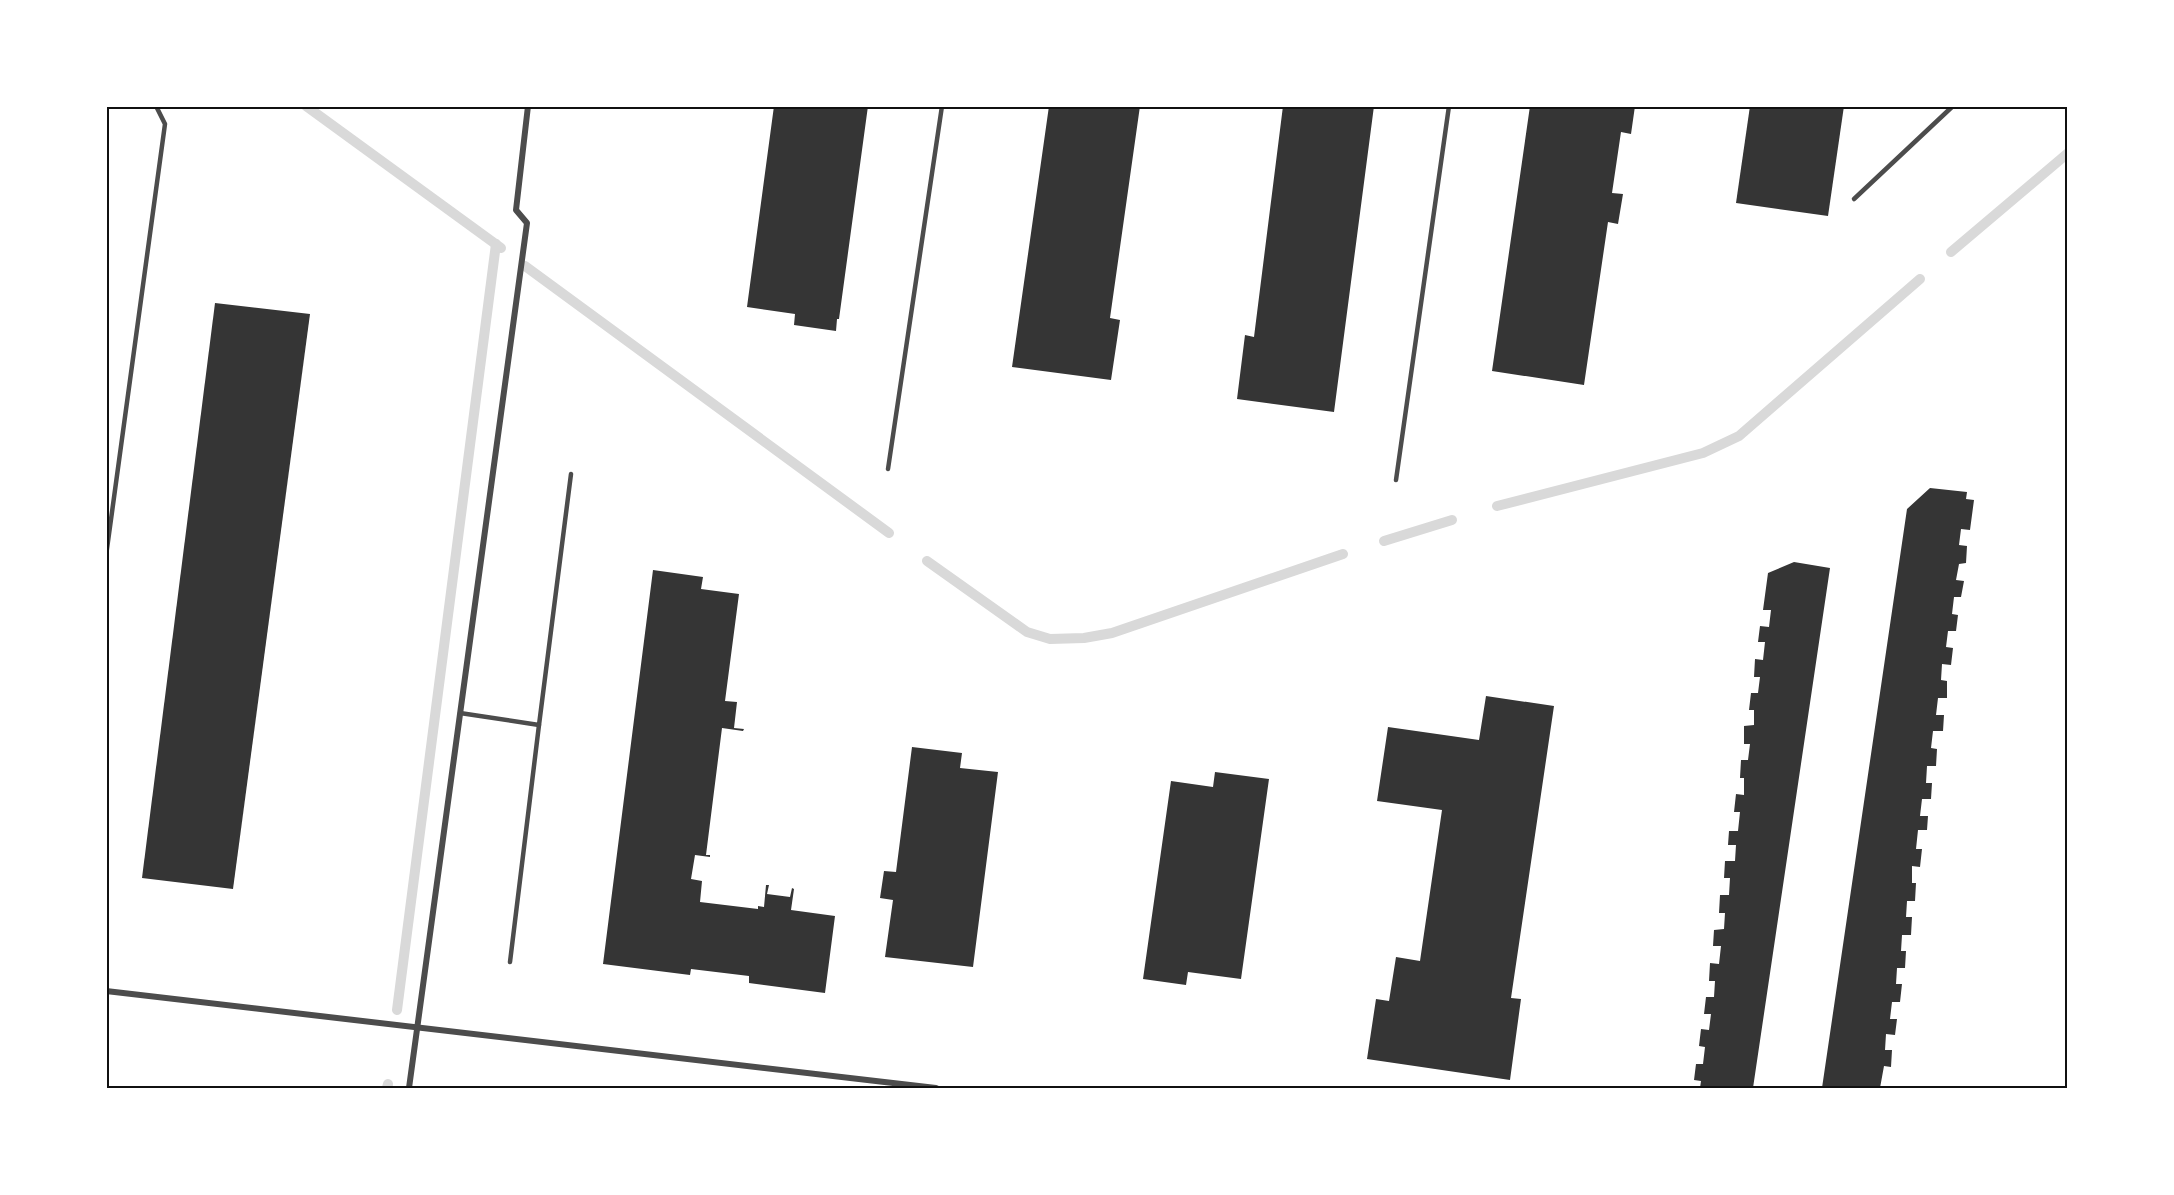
<svg xmlns="http://www.w3.org/2000/svg" width="2174" height="1195" font-family="Spectral,serif">
  <style>
    .lines { fill: none; stroke-linecap: round; stroke-linejoin: round }
    .stream { stroke: #d9d9d9; stroke-width: 10 }
    .building { fill: #353535 }
    .service { stroke: #4c4c4c; stroke-width: 4.5 }
    .minor { stroke: #4c4c4c; stroke-width: 6 }
    .neatline { fill: none; stroke: #111; stroke-width: 2 }
  </style>
  <rect width="100%" height="100%" fill="#fff"/>
  <g class="lines">
    <g class="stream">
      <path d="M306 106 501 248"/>
      <path d="M1951 252 2068 153"/>
      <path d="M525 266 889 533"/>
      <path d="M1497 506 1703 453 1739 436 1920 279"/>
      <path d="M1384 541 1452 520"/>
      <path d="M927 561 1027 632 1050 639 1084 638 1112 633 1343 554"/>
      <path d="M397 1010 496 244"/>
      <path d="M387 1088 388 1084"/>
    </g>
  </g>
  <g class="building">
    <path d="M774 106H868L839 319H837L836 331 794 325 795 314 747 307Z"/>
    <path d="M1049 106H1140L1110 318 1120 320 1111 380 1012 367Z"/>
    <path d="M1283 106H1374L1334 412 1237 399 1245 335 1254 337Z"/>
    <path d="M1530 106H1635L1631 134 1621 132 1612 193 1623 194 1618 224 1608 222 1584 385 1492 371Z"/>
    <path d="M1750 106H1844L1828 216 1736 203Z"/>
    <path d="M215 303 310 314 233 889 142 878Z"/>
    <path d="M1930 488 1967 492 1966 499 1974 500 1970 530 1961 529 1959 545 1967 546 1966 563 1959 564 1956 580 1964 581 1961 597H1954L1952 614 1958 615 1956 631H1948L1946 647 1953 648 1951 665 1942 664 1941 680 1947 681V698H1938L1936 715H1944L1943 731H1933L1931 748 1937 749 1936 766H1927L1926 783H1932L1931 799H1922L1920 816H1928L1927 830H1918L1916 849H1922L1920 867 1912 866V883H1916L1915 901H1907L1906 917H1912L1911 935H1902L1901 951H1906L1905 968H1897L1896 984H1902L1900 1002H1892L1890 1019H1897L1895 1035 1886 1034 1885 1050H1892L1891 1067 1884 1066 1880 1088H1822L1907 509Z"/>
    <path d="M1794 562 1830 568 1753 1088H1700L1701 1081 1694 1080 1696 1064H1703L1705 1047 1699 1046 1701 1029 1709 1030 1711 1014H1704L1706 997H1714L1715 981H1709L1710 963 1719 964 1721 946H1713L1714 930 1724 929 1725 913H1719L1720 895H1729L1730 878H1724L1725 861H1735L1736 845H1728L1729 831H1738L1740 812H1734L1736 794 1744 795V778H1740L1741 760H1748L1750 744H1744V726L1754 725V710H1749L1751 693H1758L1760 677H1754L1755 659 1763 660 1765 642H1758L1760 626 1769 627 1771 610H1763L1768 573Z"/>
    <path d="M653 570 703 577 701 589 739 594 725 701 737 702 734 728 744 729 743 731 722 728 706 855H710V857L695 855 691 879 702 881 700 902 758 909V906L764 907 766 885H769L767 894 790 897 792 888 794 889 791 910 835 916 825 993 749 983V976L691 969 690 975 603 964Z"/>
    <path d="M1486 696 1554 706 1511 998 1521 999 1510 1080 1367 1059 1376 999 1389 1001 1396 957 1420 961 1442 810 1377 801 1388 727 1479 740Z"/>
    <path d="M912 747 962 753 960 768 998 772 973 967 885 957 893 900 880 898 884 871 896 872Z"/>
    <path d="M1215 772 1269 779 1241 979 1188 972 1186 985 1143 979 1171 781 1213 787Z"/>
  </g>
  <g class="lines">
    <g class="service">
      <path d="M1854 199 1953 106"/>
      <path d="M888 469 942 106"/>
      <path d="M1396 480 1449 106"/>
      <path d="M106 556 165 124 156 106"/>
      <path d="M460 713 539 725 571 474"/>
      <path d="M510 962 539 725"/>
    </g>
    <g class="minor">
      <path d="M106 991 936 1088"/>
      <path d="M409 1088 527 223 516 210 528 106"/>
    </g>
  </g>
  <rect width="2174" height="1195" fill="none" stroke="#ffffff" stroke-width="216"/>
  <rect x="108" y="108" width="1958" height="979" class="neatline"/>
</svg>
